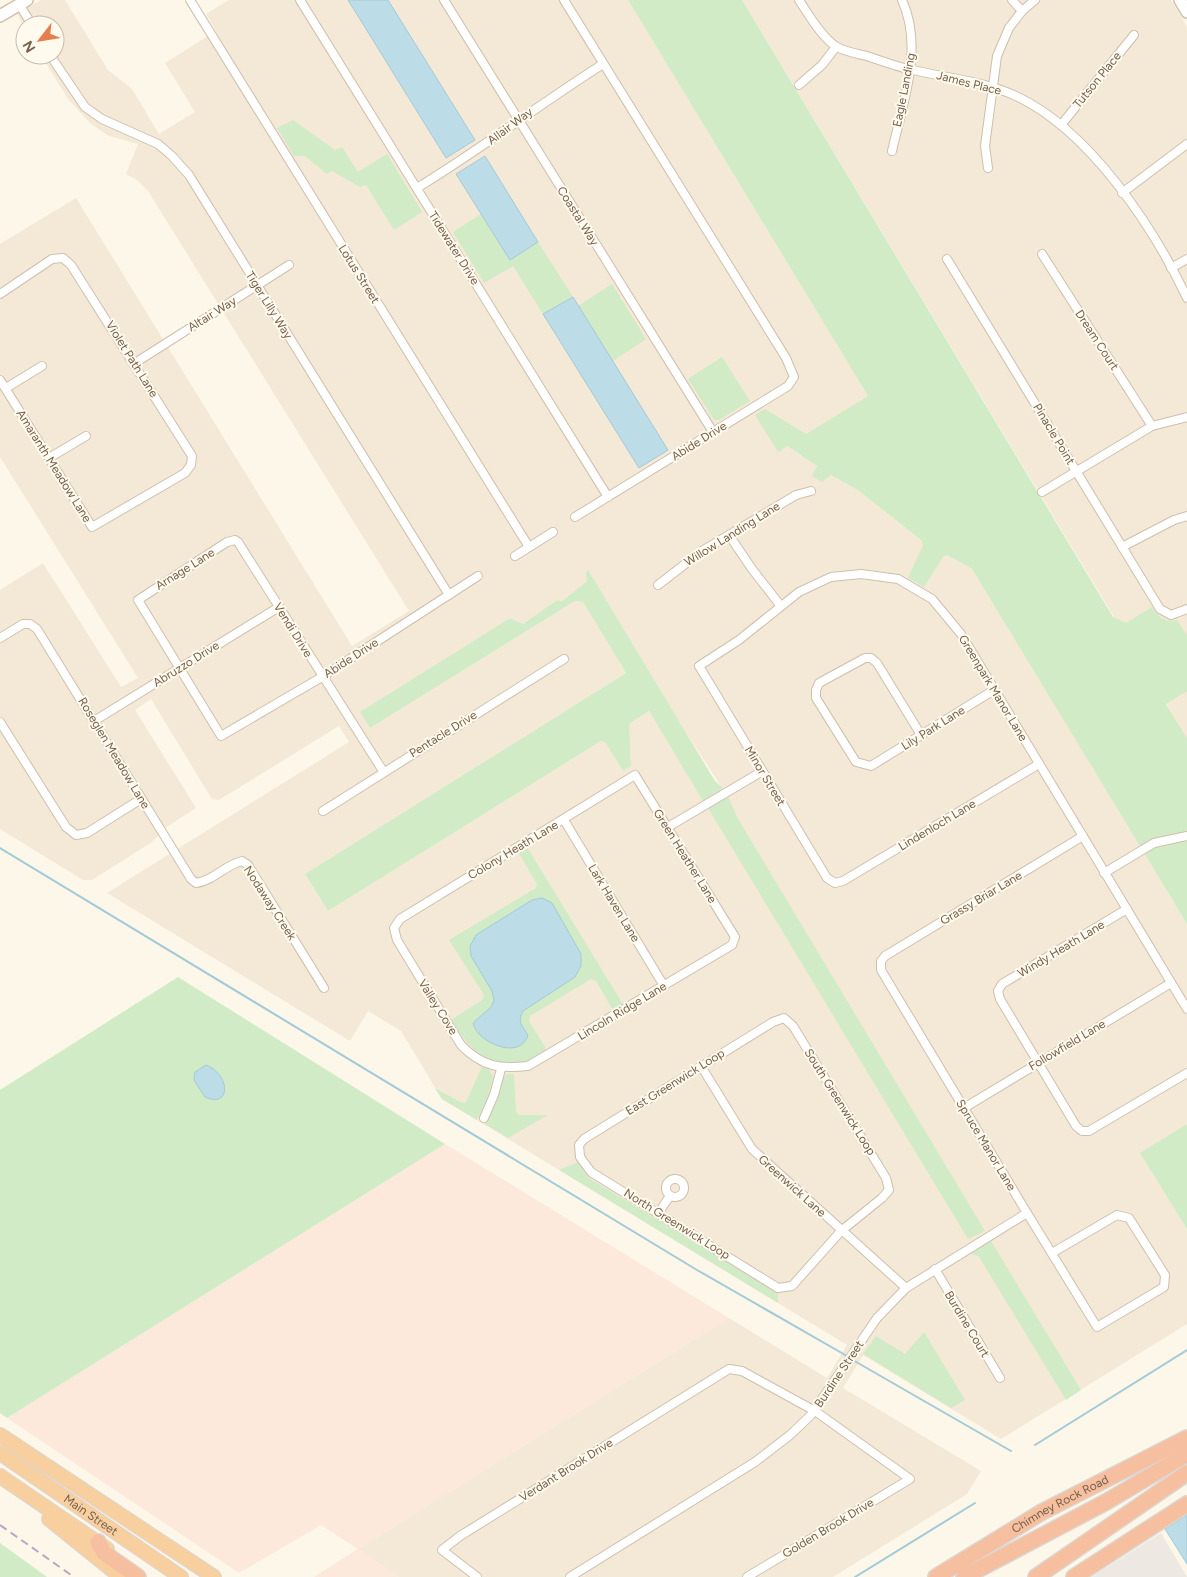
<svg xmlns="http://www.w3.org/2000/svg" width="1187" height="1577" font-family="Figtree,sans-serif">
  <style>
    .residential { fill: #f4e9d6; fill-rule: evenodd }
    .commercial { fill: #fde9dc }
    .industrial { fill: #ede8e1 }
    .green { fill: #d1ebc6 }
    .water { fill: #bcdce7; stroke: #a2cad8 }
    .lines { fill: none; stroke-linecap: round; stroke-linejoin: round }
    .stream { stroke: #a2cad8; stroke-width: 2 }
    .minor-casing { stroke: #cfbfad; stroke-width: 10 }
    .secondary-casing { stroke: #d2c0ab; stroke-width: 14 }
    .trunk-casing { stroke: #dcd5d0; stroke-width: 16 }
    .motorway-casing { stroke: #dcd5d0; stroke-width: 18 }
    .minor { stroke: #fff; stroke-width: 8 }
    .secondary { stroke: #fff; stroke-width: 11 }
    .trunk { stroke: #f8d0a0; stroke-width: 14 }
    .motorway { stroke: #f6bf9f; stroke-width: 15 }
    .rail { stroke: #bba5c7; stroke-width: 2; stroke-dasharray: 8 5; stroke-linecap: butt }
    .labels { text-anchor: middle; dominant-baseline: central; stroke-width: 4; stroke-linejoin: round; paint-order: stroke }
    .street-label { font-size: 12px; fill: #775f4b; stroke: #fffaee }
  </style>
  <rect width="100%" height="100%" fill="#fcf7e8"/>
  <g class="residential">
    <path d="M41 0H65L108 70 132 89 159 134 195 112 165 63 216 31 206 14 229 0H628L868 396 787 446 817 466 813 476 818 478 831 475 859 491 921 540 923 545 909 578 924 586 943 557 947 555 972 569 1187 924V1124L1141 1153 1187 1229V1324L1001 1439 863 1355 843 1388 981 1471 967 1494 833 1577H399L358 1549 729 1318 827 1378 847 1345 442 1099 401 1031 368 1011 350 1041 107 893 349 742 339 726 219 800 212 799 151 699 135 710 196 808 165 828 152 842 92 880H83L0 829V590L43 563 121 687 138 678 0 457V244L76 198 352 646 409 611 148 191 137 180 126 174 138 144 109 136 91 124 68 99 41 55H55V25H25V28L17 14ZM587 581 721 786 696 789 649 711 629 724 630 766 623 771 605 742 601 741 328 911 305 874 626 673 583 602 575 601 370 728 361 712 510 618 523 624 557 600 562 601Z"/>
    <path d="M742 0H1171L1187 27V738Z"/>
  </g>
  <path class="commercial" d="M445 1144 729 1318 359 1549 399 1577H314L358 1549 321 1525 239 1573 7 1418Z"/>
  <path class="industrial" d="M1161 1533 1187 1577H1091Z"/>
  <g class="green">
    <path d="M628 0H742L1113 617 1126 623 1152 607C1158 617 1165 623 1177 620L1187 635V691L1166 704 1187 738V924L972 569 947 555 943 557 924 587 908 578 923 545 921 540 859 491 831 475 822 482 812 476 817 466 787 446 778 452 755 415 765 409 806 434 868 396Z"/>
    <path d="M293 120 335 150 342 147 358 172 387 154 422 212 394 230 366 185 360 187 332 171 327 174 305 156H294L277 128Z"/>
    <path d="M481 214 510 259 538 242 573 297 543 314 513 266 484 283 453 232Z"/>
    <path d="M612 284 646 339 613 361 578 306Z"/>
    <path d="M722 357 750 401 719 420H715L711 415 688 379Z"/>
    <path d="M588 570 715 781 723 788 703 801 649 711 629 724 631 766 623 771 605 742 601 741 328 911 305 874 626 673 583 602 575 601 370 728 360 712 510 618 523 624 557 600 562 601 587 581 586 573Z"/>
    <path d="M728 796 737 817 985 1231 968 1239 708 808Z"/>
    <path d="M527 847 624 1006 614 1012 596 981 591 979 530 1016 529 1021 548 1052C501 1077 478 1062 451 1020L482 1000 484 995 449 940 536 888 537 884 518 852Z"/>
    <path d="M178 977 445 1144 7 1418 0 1413V1090Z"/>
    <path d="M482 1067 489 1069 493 1077 488 1096 477 1120 442 1099 435 1088 462 1103 466 1102Z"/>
    <path d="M507 1074H514L516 1112 519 1115H548L508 1138 485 1124 497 1101 502 1078Z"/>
    <path d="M1187 1124V1229L1140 1153Z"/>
    <path d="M578 1162 586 1175 592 1180 778 1293V1303L559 1170Z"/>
    <path d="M991 1241 1081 1390 1066 1400 979 1257 971 1253Z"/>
    <path d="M924 1332 965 1400 951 1408 863 1354 876 1336 905 1354Z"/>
    <path d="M0 1543 47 1577H0Z"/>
  </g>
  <g class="water">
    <path d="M348 0H388L475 140 446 158Z"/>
    <path d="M485 156 538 242 510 260 456 174Z"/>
    <path d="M573 297 668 450 639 468 543 314Z"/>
    <path d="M542 898 552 903 581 954V966L575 977 523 1011C517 1021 522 1026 528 1035 521 1061 477 1043 473 1023L491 1007 494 1000 492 991 471 956 470 946 476 935 532 900Z"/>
    <path d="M206 1065C231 1075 231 1109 205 1097L194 1080 195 1072Z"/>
    <path d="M1187 1515V1564L1165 1529Z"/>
  </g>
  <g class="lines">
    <g class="stream">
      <path d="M0 848 697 1270 847 1356"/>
      <path d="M851 1359 1011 1451"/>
      <path d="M1035 1445 1187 1350"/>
      <path d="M855 1577 975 1503"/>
    </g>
    <defs>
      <g id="minor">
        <path d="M190 0 529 547"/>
        <path d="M300 0 608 497"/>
        <path d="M444 0 713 432"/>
        <path d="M564 0 786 358 794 377 788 386 575 517"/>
        <path d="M799 0C808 14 823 39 837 47 846 52 859 54 870 57 884 62 898 67 913 70 947 78 983 81 1016 96 1089 130 1153 226 1187 298"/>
        <path d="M1012 0 1022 11"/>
        <path d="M19 4 32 25"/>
        <path d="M50 55 85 107 102 119 158 144 172 156 189 175 449 595"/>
        <path d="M799 85 822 65 836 47"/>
        <path d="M1061 125 1134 35"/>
        <path d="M892 151C903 102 924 48 902 0"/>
        <path d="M988 168 985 146 997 56 1009 28 1022 11 1035 0"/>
        <path d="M417 188C481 149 540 104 603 64"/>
        <path d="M1122 193 1187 144"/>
        <path d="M1042 254 1152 426"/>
        <path d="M947 259 1160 609 1171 615 1187 609"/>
        <path d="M1171 268 1187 259"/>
        <path d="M0 294 52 259 63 258 71 265 192 456 191 465 185 473 92 527 0 380"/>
        <path d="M135 363 289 265"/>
        <path d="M6 388 42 366"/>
        <path d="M49 458 86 436"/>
        <path d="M1042 492 1152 426 1187 417"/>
        <path d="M729 535 752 569 780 605"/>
        <path d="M1122 547 1174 520 1187 516"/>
        <path d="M515 556 553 532"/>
        <path d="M658 585 702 551 796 495 811 491"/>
        <path d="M0 638 23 624H30L37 629 191 879 196 883C213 881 225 865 242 861L248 865 324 988"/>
        <path d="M94 721 279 607"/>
        <path d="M0 722 66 827 76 835 87 833 141 799"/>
        <path d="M921 735 877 663 871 658H865L819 683 816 690V698L856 762 871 766 994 690"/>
        <path d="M1039 764 843 881 835 883 827 878 699 666 739 640 799 592 831 577 861 574 898 579 932 599 961 634 1187 1009"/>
        <path d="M383 771 238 542 235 540 227 542 138 600 221 736 322 677 478 576"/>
        <path d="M635 775 735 937 732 945 528 1066C500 1069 482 1067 461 1045L397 940 394 928 400 919Z"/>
        <path d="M323 811 564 659"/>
        <path d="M564 820 664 986"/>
        <path d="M668 827 761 772"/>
        <path d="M1104 873 1154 843 1187 836"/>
        <path d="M1127 909 1002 984 998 991 1000 999 1076 1126 1082 1131H1089L1187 1073"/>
        <path d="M784 1018 793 1026 886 1178 889 1190 882 1198 841 1231 792 1286 778 1288 591 1172 580 1157 579 1145 584 1139 773 1022Z"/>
        <path d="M701 1066 752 1149 906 1288"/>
        <path d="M964 1108 1171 983"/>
        <path d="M484 1118 494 1095 501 1069"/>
        <circle cx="675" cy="1188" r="9"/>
        <path d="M659 1212 670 1196"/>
        <path d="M1052 1253 1117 1215 1129 1218 1165 1275 1164 1287 1097 1327 1027 1213 881 970V961L885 956 1083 836"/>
        <path d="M935 1269 1000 1378"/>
        <path d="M477 1577 442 1550 460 1536 729 1369 742 1371 815 1411 910 1479 747 1577"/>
        <path d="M570 1577 755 1462 790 1435 811 1415 877 1318 906 1288 1027 1213"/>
      </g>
      <g id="secondary">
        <path d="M1180 0 1187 12"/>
        <path d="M0 16 27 0"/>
      </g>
      <g id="trunk">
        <path d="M0 1435 214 1577"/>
        <path id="s1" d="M0 1453 181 1577"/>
        <path d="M0 1476 107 1549"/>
        <path d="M49 1519 121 1577"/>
      </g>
      <g id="motorway">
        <path d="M98 1542 104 1553 138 1577"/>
        <path id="s2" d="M936 1577 1042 1512 1187 1438"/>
        <path d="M964 1577 1106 1502 1187 1454"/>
        <path d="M1036 1577 1187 1473"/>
        <path d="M1074 1577 1187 1504"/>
      </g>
    </defs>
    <use href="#minor" class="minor-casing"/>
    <use href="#secondary" class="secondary-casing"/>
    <use href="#trunk" class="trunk-casing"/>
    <use href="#motorway" class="motorway-casing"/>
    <use href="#minor" class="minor"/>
    <use href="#secondary" class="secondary"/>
    <use href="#trunk" class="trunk"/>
    <use href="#motorway" class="motorway"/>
    <path class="rail" d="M0 1525 74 1577"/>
  </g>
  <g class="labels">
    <g class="street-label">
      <text transform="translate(1097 80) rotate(-51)">Tutson Place</text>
      <text transform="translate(969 83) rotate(14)">James Place</text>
      <text transform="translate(904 90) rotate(-79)">Eagle Landing</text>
      <text transform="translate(510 126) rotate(-37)">Allair Way</text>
      <text transform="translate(578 216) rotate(58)">Coastal Way</text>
      <text transform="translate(454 248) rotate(58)">Tidewater Drive</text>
      <text transform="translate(359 274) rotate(58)">Lotus Street</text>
      <text transform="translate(269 305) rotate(58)">Tiger Lilly Way</text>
      <text transform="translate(212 314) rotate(-32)">Altair Way</text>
      <text transform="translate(1097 340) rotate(57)">Dream Court</text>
      <text transform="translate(132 359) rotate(58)">Violet Path Lane</text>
      <text transform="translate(1054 434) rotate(59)">Pinacle Point</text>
      <text transform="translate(699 441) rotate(-32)">Abide Drive</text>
      <text transform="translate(54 466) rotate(58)">Amaranth Meadow Lane</text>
      <text transform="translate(732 534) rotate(-32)">Willow Landing Lane</text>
      <text transform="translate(185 569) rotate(-32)">Arnage Lane</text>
      <text transform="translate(293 630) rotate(58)">Vendi Drive</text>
      <text transform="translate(351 658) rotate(-33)">Abide Drive</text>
      <text transform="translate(186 664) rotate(-32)">Abruzzo Drive</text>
      <text transform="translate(993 688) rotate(59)">Greenpark Manor Lane</text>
      <text transform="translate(933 728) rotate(-32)">Lily Park Lane</text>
      <text transform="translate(443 734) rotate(-32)">Pentacle Drive</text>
      <text transform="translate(114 753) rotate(59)">Roseglen Meadow Lane</text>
      <text transform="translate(765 776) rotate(59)">Minor Street</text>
      <text transform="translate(937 825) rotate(-31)">Lindenloch Lane</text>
      <text transform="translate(513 850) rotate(-31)">Colony Heath Lane</text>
      <text transform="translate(685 856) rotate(58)">Green Heather Lane</text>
      <text transform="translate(981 898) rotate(-31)">Grassy Briar Lane</text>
      <text transform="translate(270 903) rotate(57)">Nodaway Creek</text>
      <text transform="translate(614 903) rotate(59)">Lark Haven Lane</text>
      <text transform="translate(1061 949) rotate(-31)">Windy Heath Lane</text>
      <text transform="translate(438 1007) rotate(58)">Valley Cove</text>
      <text transform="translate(622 1011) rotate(-31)">Lincoln Ridge Lane</text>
      <text transform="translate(1067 1045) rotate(-31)">Followfield Lane</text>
      <text transform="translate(675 1082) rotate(-32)">East Greenwick Loop</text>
      <text transform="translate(840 1102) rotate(58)">South Greenwick Loop</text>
      <text transform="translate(986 1145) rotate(59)">Spruce Manor Lane</text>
      <text transform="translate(792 1186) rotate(42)">Greenwick Lane</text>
      <text transform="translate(677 1224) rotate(32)">North Greenwick Loop</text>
      <text transform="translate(967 1324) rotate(59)">Burdine Court</text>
      <text transform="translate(839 1374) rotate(-56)">Burdine Street</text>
      <text transform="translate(566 1470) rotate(-32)">Verdant Brook Drive</text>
      <text stroke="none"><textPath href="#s2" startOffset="144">Chimney Rock Road</textPath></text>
      <text stroke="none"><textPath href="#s1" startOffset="110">Main Street</textPath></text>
      <text transform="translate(828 1528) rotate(-31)">Golden Brook Drive</text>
    </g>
  </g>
  <g transform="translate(40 40) rotate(239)"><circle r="24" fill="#fffaee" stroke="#c9bcad"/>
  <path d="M0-4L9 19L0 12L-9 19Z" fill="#e67f4d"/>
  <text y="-8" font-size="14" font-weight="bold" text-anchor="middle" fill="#775f4b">N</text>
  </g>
</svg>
